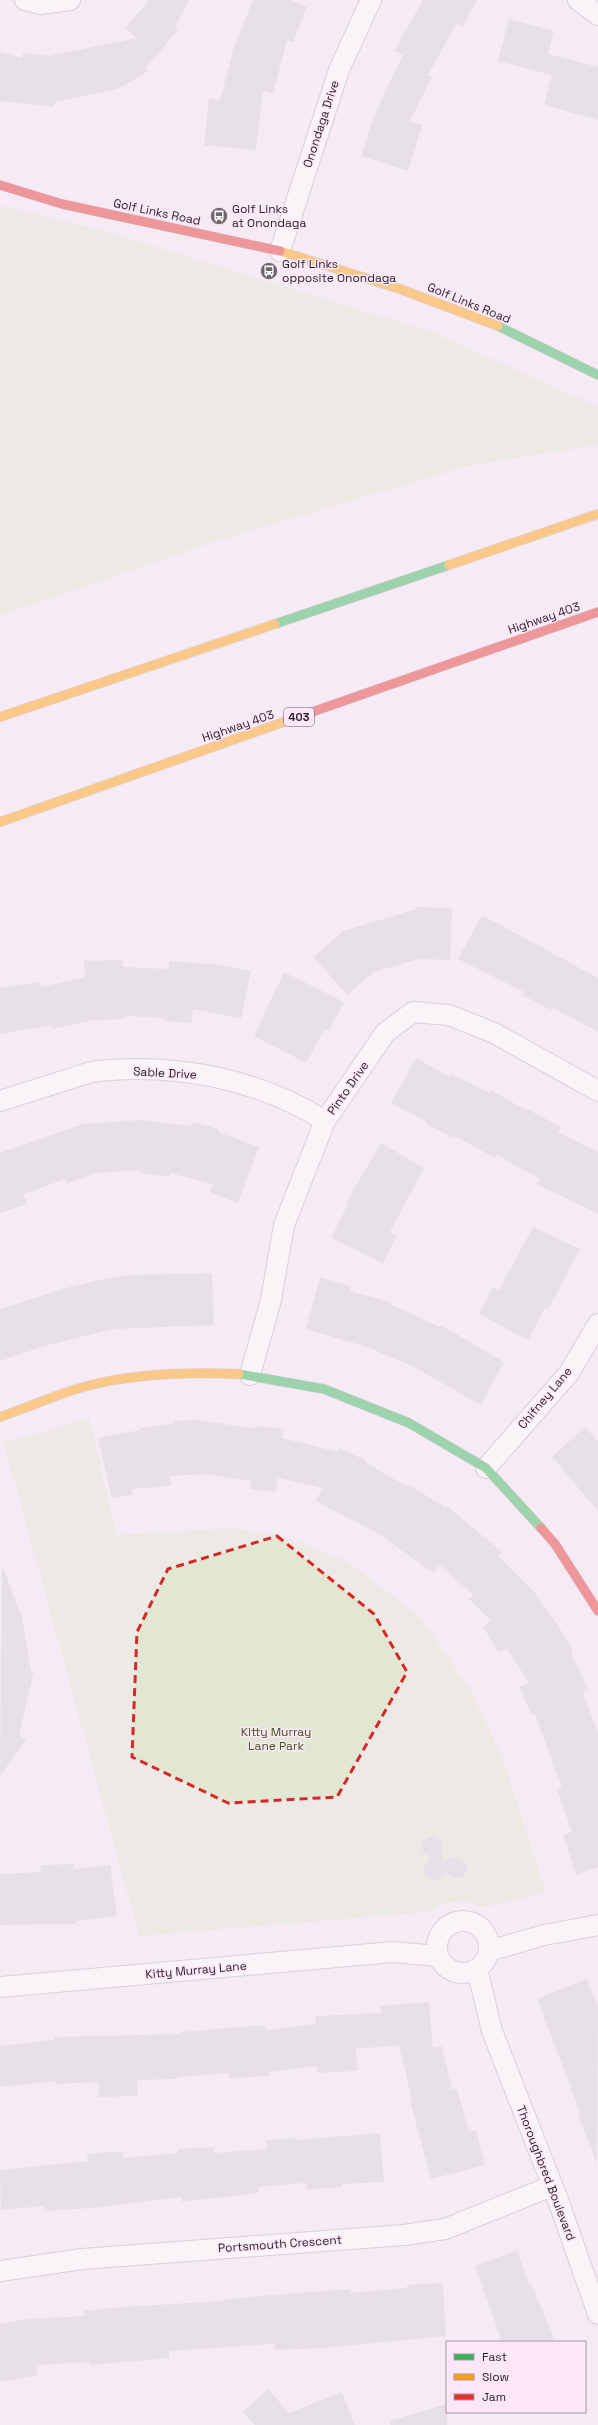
<svg xmlns="http://www.w3.org/2000/svg" width="598" height="2425" font-family="'Space Grotesk',sans-serif">
  <style>
    .green { fill: #e2e7d3 }
    .building { fill: #d7d2da }
    .lines { fill: none; stroke-linecap: round; stroke-linejoin: round }
    .street-casing { stroke: #b6aeb5; stroke-width: 22 }
    .fast-casing { stroke: #b6aeb5; stroke-width: 10 }
    .slow-casing { stroke: #b6aeb5; stroke-width: 10 }
    .jam-casing { stroke: #b6aeb5; stroke-width: 10 }
    .street { stroke: #fefcfd; stroke-width: 20 }
    .fast { stroke: #30b455; stroke-width: 9 }
    .slow { stroke: #ff9f0a; stroke-width: 9 }
    .jam { stroke: #e5322d; stroke-width: 9 }
    .marked { fill: none; stroke: #d62828; stroke-width: 3; stroke-dasharray: 8 5; stroke-linejoin: round }
    .labels { text-anchor: middle; dominant-baseline: central; stroke-width: 3; stroke-linejoin: round; paint-order: stroke }
    .shield { fill: #fbe7f8; stroke: #665b64; stroke-width: 1 }
    .shield-label { font-size: 11px; font-weight: bold; fill: #261f25 }
    .street-label { font-size: 12px; fill: #261f25; stroke: #fbe7f8 }
    .poi-label { font-size: 12px; fill: #261f25; stroke: #fbe7f8; text-anchor: start }
    .park-label { font-size: 12px; fill: #415518; stroke: #fbe7f8 }
  </style>
  <rect width="100%" height="100%" fill="#f6ebf4"/>
  <g class="green">
    <path d="M0 206 105 231 435 333 598 407V445L468 466 216 541 0 616Z"/>
    <path d="M89 1418 117 1535 235 1528 292 1539 348 1562 420 1617 471 1691 503 1760 546 1892 484 1907 462 1901 440 1904 430 1912 139 1936 4 1443Z"/>
  </g>
  <g class="building">
    <path d="M149 0H189L175 27 178 30 146 68 148 71 118 89 55 102 54 107 0 101V52L22 58 23 53 49 56 137 38 125 28Z"/>
    <path d="M253 0H291L307 7 293 42 287 40 273 94 263 91 256 150 204 145 209 99 220 100 234 47Z"/>
    <path d="M423 0H477L463 26 457 23 428 75 432 77 410 121 422 125 408 171 361 156 375 113 403 55 394 51Z"/>
    <path d="M509 19 554 31 548 54 598 67V120L544 105 552 75 498 61Z"/>
    <path d="M416 907 452 908 450 960 418 959 374 972 347 995 314 957 343 931 416 909Z"/>
    <path d="M482 915 598 978V1032L552 1007 551 1010 522 995 524 992 458 959Z"/>
    <path d="M123 960V967L169 969V961L209 964 210 963 251 971 241 1019 193 1009 192 1023 164 1021 165 1018 125 1016V1019L94 1020 53 1029 52 1025 0 1034V988L40 982 41 987 85 977 84 961Z"/>
    <path d="M284 972 344 1002 329 1031 325 1029 306 1063 254 1036Z"/>
    <path d="M416 1058 450 1077 451 1074 489 1093 490 1090 528 1111 529 1110 561 1127 558 1132 598 1152V1214L537 1184 540 1179 497 1155 495 1158 455 1136 454 1138 426 1124 427 1122 391 1103Z"/>
    <path d="M139 1120 192 1126 193 1122 218 1129V1132L259 1147 238 1203 210 1192 213 1184 170 1173V1177L140 1173 141 1170 96 1173 67 1184 65 1179 24 1194 27 1204 0 1213V1153L83 1124Z"/>
    <path d="M381 1143 424 1168 390 1232 397 1236 383 1263 331 1238 349 1202 347 1201Z"/>
    <path d="M533 1227 580 1249 548 1310 545 1308 528 1340 479 1314 493 1287 499 1290Z"/>
    <path d="M212 1273 214 1325 113 1329 45 1346 0 1361V1309L66 1288 107 1278 133 1275Z"/>
    <path d="M320 1277 351 1286 350 1291 390 1302V1304L440 1327 441 1325 504 1362 481 1405 410 1365 367 1347 306 1329Z"/>
    <path d="M198 1420 257 1429V1426L284 1429 282 1438 338 1452 339 1448 367 1461 366 1463 408 1487 410 1485 446 1508 447 1506 502 1552 498 1556 535 1593 557 1624 573 1650 571 1652 588 1690 583 1693 598 1733V1867L576 1875 563 1835 572 1832 557 1790 562 1788 535 1714 532 1715 519 1687 529 1683 507 1648 499 1653 483 1627 491 1621 469 1599 473 1595 440 1565 433 1573 379 1534 316 1501 322 1488 278 1478 276 1492 250 1489 251 1481 204 1474 170 1476 171 1486 132 1489 133 1495 112 1498 98 1438 140 1430V1428L173 1424V1421Z"/>
    <path d="M585 1427 598 1441V1511L552 1457Z"/>
    <path d="M2 1564 19 1611H21L31 1671H34L19 1735 26 1740 0 1776Z"/>
    <path d="M435 1836 442 1842V1860L459 1857 466 1863 467 1872 462 1877 454 1878 446 1872 439 1879 432 1881 425 1875 424 1867 431 1858 423 1852 422 1844 427 1838Z"/>
    <path d="M74 1864V1869L110 1865 117 1916 76 1921V1924L0 1925V1874L41 1872 40 1865Z"/>
    <path d="M587 1979 598 2007 597 2164 578 2114 580 2113 563 2067 537 1999Z"/>
    <path d="M429 2002 433 2048 442 2046 452 2090 457 2088 469 2132 476 2130 485 2165 431 2179 410 2101 412 2100 399 2045 356 2049 358 2071 318 2073V2066L269 2072V2076L230 2078 229 2073 177 2077V2079L137 2080 138 2096 99 2097 98 2082 56 2084V2081L0 2087V2046L54 2040V2037L181 2034V2032L265 2025 266 2030 316 2024 315 2016 381 2013 380 2006Z"/>
    <path d="M380 2133 384 2182 342 2184V2187L306 2190V2183L258 2187V2193L182 2202V2197L92 2208 45 2211V2206L1 2210 0 2170 88 2161 87 2154 123 2151V2158L178 2153V2149L214 2147V2153L267 2149 266 2140 297 2138V2140Z"/>
    <path d="M517 2250 530 2286 532 2285 555 2342H502L475 2266Z"/>
    <path d="M443 2283 446 2336 321 2348 274 2350V2344L169 2351 170 2358 90 2365 89 2362 36 2365 38 2375 0 2382V2324L27 2319 85 2316 84 2311 121 2307 223 2301V2300L259 2296 350 2289V2293L407 2288V2285Z"/>
    <path d="M268 2389 289 2413 342 2392 355 2425H255L243 2412Z"/>
    <path d="M447 2404V2425H390L389 2421Z"/>
  </g>
  <g class="lines">
    <defs>
      <g id="street">
        <path d="M25 0 41 4 70 0"/>
        <path d="M578 0 598 15"/>
        <path d="M280 251 339 70 371 0"/>
        <path d="M0 1101C22 1094 44 1087 66 1080 77 1077 88 1072 98 1071 176 1063 259 1079 325 1121"/>
        <path d="M250 1375 271 1300 284 1225 325 1121 385 1033 413 1012 449 1015 494 1033 598 1091"/>
        <path d="M486 1468 569 1373 598 1324"/>
        <circle cx="463" cy="1947" r="26"/>
        <path d="M489 1951 544 1935 598 1925"/>
        <path d="M477 1969 492 2031 558 2200 598 2314"/>
        <path d="M0 1987 393 1952 438 1956"/>
        <path d="M0 2271 82 2259 404 2235 445 2229 552 2186"/>
      </g>
      <g id="fast">
        <path d="M498 326 598 375"/>
        <path d="M275 624 449 565"/>
        <path d="M239 1374 324 1389 409 1423 486 1468 541 1528"/>
      </g>
      <g id="slow">
        <path d="M280 251 400 289 498 326"/>
        <path d="M449 565 598 514"/>
        <path d="M0 717 275 624"/>
        <path d="M0 822 295 718"/>
        <path d="M0 1417C29 1407 57 1394 87 1386 135 1373 189 1372 239 1374"/>
      </g>
      <g id="jam">
        <path d="M0 185 62 204 280 251"/>
        <path d="M295 718 598 612"/>
        <path d="M541 1528 555 1544 598 1611"/>
      </g>
    </defs>
    <use href="#street" class="street-casing"/>
    <use href="#fast" class="fast-casing"/>
    <use href="#slow" class="slow-casing"/>
    <use href="#jam" class="jam-casing"/>
    <use href="#street" class="street"/>
    <use href="#fast" class="fast"/>
    <use href="#slow" class="slow"/>
    <use href="#jam" class="jam"/>
  </g>
  <path d="M0 0H598V2425H0ZM277 1536 374 1614 407 1672 337 1797 228 1803 132 1757 137 1632 168 1569Z" fill="#f6ebf4" fill-opacity=".55" fill-rule="evenodd"/>
  <path class="marked" d="M277 1536 374 1614 407 1672 337 1797 228 1803 132 1757 137 1632 168 1569Z"/>
  <defs>
    <symbol id="bus-disc" viewBox="-11 -11 22 22"><circle r="9.5" fill="#6f666d" stroke="#fbe7f8"/><path d="M-5-6H5V4H4V6H2V4H-2V6H-4V4H-5ZM-3.5-4V0h7V-4ZM-3.5 1.2v1.5H-2V1.2ZM2 1.2v1.5H3.5V1.2Z" fill="#fff"/></symbol>
  </defs>
  <g fill-rule="evenodd">
    <use href="#bus-disc" x="209" y="206" width="20" height="20"/>
    <use href="#bus-disc" x="259" y="261" width="20" height="20"/>
  </g>
  <g class="labels">
    <rect class="shield" x="284" y="708" width="30" height="18" rx="3"/>
    <g class="shield-label">
      <text x="299" y="717">403</text>
    </g>
    <g class="street-label">
      <text transform="translate(321 124) rotate(-72)">Onondaga Drive</text>
      <text transform="translate(157 212) rotate(12)">Golf Links Road</text>
      <text transform="translate(469 303) rotate(22)">Golf Links Road</text>
      <text transform="translate(544 618) rotate(-19)">Highway 403</text>
      <text transform="translate(238 726) rotate(-19)">Highway 403</text>
      <text transform="translate(165 1073) rotate(3)">Sable Drive</text>
      <text transform="translate(348 1088) rotate(-55)">Pinto Drive</text>
      <text transform="translate(545 1398) rotate(-50)">Chifney Lane</text>
      <text transform="translate(196 1970) rotate(-5)">Kitty Murray Lane</text>
      <text transform="translate(546 2173) rotate(69)">Thoroughbred Boulevard</text>
      <text transform="translate(280 2244) rotate(-4)">Portsmouth Crescent</text>
    </g>
    <g class="poi-label">
      <text x="232" y="209">Golf Links<tspan x="232" dy="14">at Onondaga</tspan></text>
      <text x="282" y="264">Golf Links<tspan x="282" dy="14">opposite Onondaga</tspan></text>
    </g>
    <g class="park-label">
      <text x="276" y="1732">Kitty Murray<tspan x="276" dy="14">Lane Park</tspan></text>
    </g>
  </g>
  <rect x="446" y="2341" width="140" height="72" fill="#fbe7f8" stroke="#a697a4"/>
  <rect x="454" y="2354" width="20" height="6" fill="#30b455" stroke="#a697a4"/>
  <text x="482" y="2361" font-size="12" fill="#261f25">Fast</text>
  <rect x="454" y="2374" width="20" height="6" fill="#ff9f0a" stroke="#a697a4"/>
  <text x="482" y="2381" font-size="12" fill="#261f25">Slow</text>
  <rect x="454" y="2394" width="20" height="6" fill="#e5322d" stroke="#a697a4"/>
  <text x="482" y="2401" font-size="12" fill="#261f25">Jam</text>
</svg>
